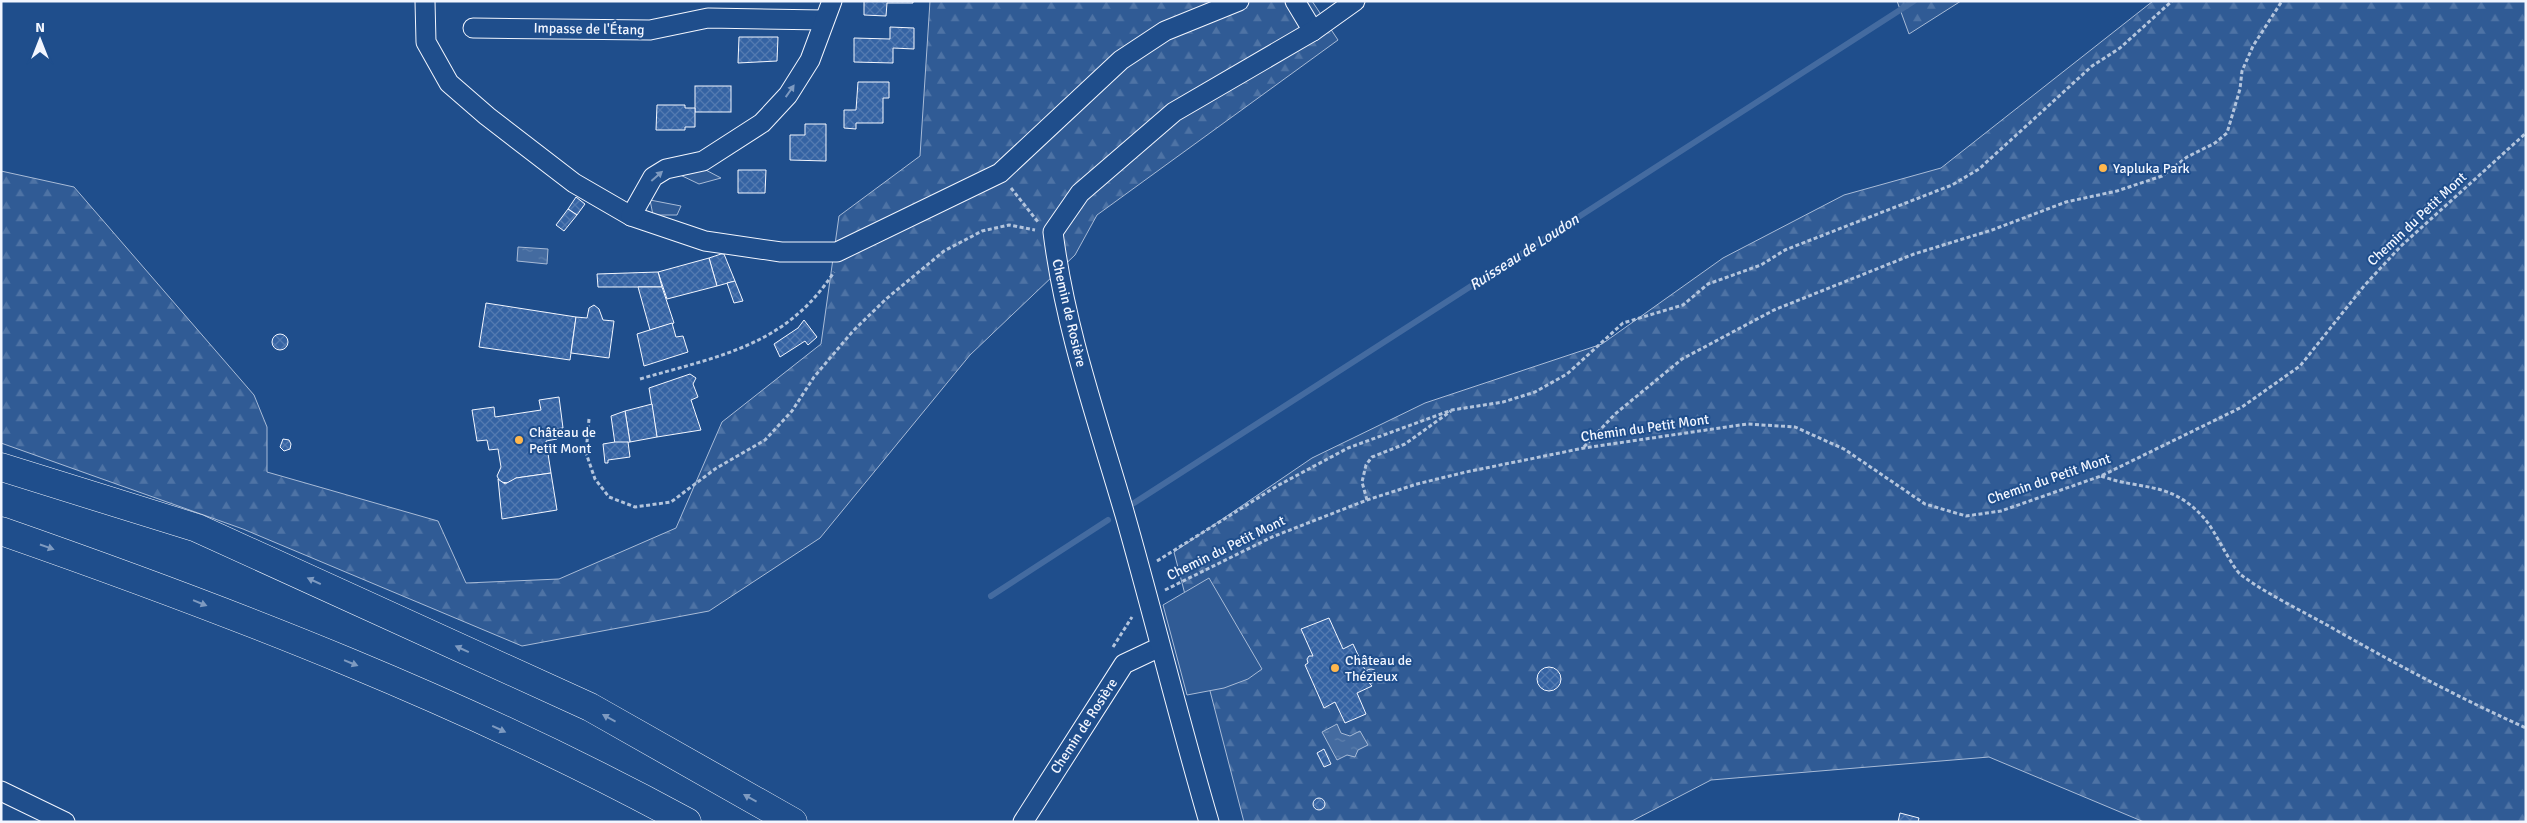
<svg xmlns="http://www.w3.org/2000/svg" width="2527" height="823" font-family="Signika,sans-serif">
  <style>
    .forest { fill: url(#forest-firs); stroke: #a8bbd7 }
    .built { fill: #305b95; stroke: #a8bbd7 }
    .water { fill: url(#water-ripples); stroke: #a8bbd7 }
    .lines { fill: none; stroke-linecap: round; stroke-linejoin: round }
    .stream { stroke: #446ba0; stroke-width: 6 }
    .building { fill: url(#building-cross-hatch); stroke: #f2f6ff }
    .minor-casing { stroke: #f2f6ff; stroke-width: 21 }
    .motorway-casing { stroke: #f2f6ff; stroke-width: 29 }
    .path { stroke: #b3c4dc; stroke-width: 3; stroke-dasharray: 4 2.5; stroke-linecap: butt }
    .minor { stroke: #1f4e8c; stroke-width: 19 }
    .motorway { stroke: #1f4e8c; stroke-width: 28 }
    .oneway { fill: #7e9ac0 }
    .poi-dot { fill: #ffb74d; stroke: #1f4e8c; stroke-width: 2 }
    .labels { text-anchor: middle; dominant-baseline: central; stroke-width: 4; stroke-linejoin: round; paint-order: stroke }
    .street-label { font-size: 14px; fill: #f2f6ff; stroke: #1f4e8c }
    .poi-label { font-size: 14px; fill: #f2f6ff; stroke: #1f4e8c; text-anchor: start }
    .water-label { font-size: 15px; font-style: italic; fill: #f2f6ff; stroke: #1f4e8c }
  </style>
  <defs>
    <pattern id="forest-firs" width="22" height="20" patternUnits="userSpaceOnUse" patternTransform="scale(1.25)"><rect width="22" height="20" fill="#305b95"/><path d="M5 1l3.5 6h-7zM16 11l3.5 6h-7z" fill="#4e73a5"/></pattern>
    <pattern id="water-ripples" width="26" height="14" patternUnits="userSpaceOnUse" patternTransform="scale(1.25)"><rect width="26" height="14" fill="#446ba0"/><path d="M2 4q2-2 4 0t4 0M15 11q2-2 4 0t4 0" fill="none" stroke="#5f81ae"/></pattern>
    <pattern id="building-cross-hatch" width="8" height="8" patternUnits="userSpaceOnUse" patternTransform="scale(1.25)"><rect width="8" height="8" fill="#3563a3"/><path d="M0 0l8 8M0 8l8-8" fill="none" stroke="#537ab1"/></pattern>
  </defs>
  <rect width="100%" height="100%" fill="#1f4e8c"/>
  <g class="forest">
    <path d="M930 1H1312L1338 40 1097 215 1075 255 970 355 820 538 709 611 522 646 243 529 1 443V171L74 187 254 395 267 427V472L438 521 466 583 559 579 676 528 722 422 821 344 839 216 920 156Z"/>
    <path d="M1897 1H1961L1909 34Z"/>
    <path d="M2153 1H2526V822H2144L1989 757 1711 780 1630 822H1244L1174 552 1312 458 1425 403 1602 344 1723 258 1844 195 1941 168Z"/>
  </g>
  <g class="built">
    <path d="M700 167 721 178 699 184 676 173Z"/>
    <path d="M650 200 681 206 677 215H653Z"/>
    <path d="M1209 578 1262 669 1248 679 1224 688 1187 695 1163 605Z"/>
  </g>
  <g class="water">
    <path d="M518 247 548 249 547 264 517 261Z"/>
    <path d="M1337 724 1341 733 1350 736 1360 731 1368 745 1358 750 1355 757 1347 755 1337 760 1322 732Z"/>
  </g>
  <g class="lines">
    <g class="stream">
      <path d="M1134 503 1914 1"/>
      <path d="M991 596 1108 520"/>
    </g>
  </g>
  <g class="building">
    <path d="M864 1H913V3H887L886 16 864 15Z"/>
    <path d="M890 27 914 28V49L893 48V63L854 62V38L890 39Z"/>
    <path d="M739 37H778L777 61 738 63Z"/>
    <path d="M858 82H889V98H883V123H856V129L844 128V110H856Z"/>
    <rect x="695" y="86" width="36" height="26"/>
    <path d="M657 105H685V108H695V127H685V130H656Z"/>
    <path d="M805 124H826V161L790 160V135H805Z"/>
    <path d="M738 170H766L765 193H738Z"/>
    <path d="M576 197 585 204 577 215 568 209Z"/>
    <path d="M568 209 577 215 564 231 556 225Z"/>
    <path d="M721 254H724L735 281 717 286 709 258Z"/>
    <path d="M709 258 717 286 667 299 658 272Z"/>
    <path d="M658 272 662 287H598L597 274Z"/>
    <path d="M735 281 743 301 734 303 727 283Z"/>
    <path d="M638 287H662L674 323 650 330Z"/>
    <path d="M486 303 576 317 570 360 479 347Z"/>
    <path d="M594 305 599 309 603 320 614 321 609 358 571 353 576 317 587 318 589 308Z"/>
    <path d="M804 320 817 337 808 345 805 341 780 357 774 344 798 328Z"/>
    <path d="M672 323 676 337 683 336 688 352 644 366 637 334Z"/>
    <circle cx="280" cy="342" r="8"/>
    <path d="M690 374 696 378 693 384 698 397 691 400 701 430 657 437 649 388Z"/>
    <path d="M559 397 563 428 555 429 557 439 546 441 551 473 516 478 509 483 500 482 497 476 501 467 498 449 489 450 487 440 477 441 472 410 494 407 495 417 541 410 539 400Z"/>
    <path d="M652 404 657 437 630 442 625 411Z"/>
    <path d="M625 411 630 442 615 444 611 416Z"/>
    <path d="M283 439 289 440 291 444 290 449 284 451 280 447Z"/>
    <path d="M615 442H628L630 457 608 460V463H605L603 444Z"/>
    <path d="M551 473 557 510 502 519 498 479 505 484 516 478Z"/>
    <path d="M1329 618 1343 649 1353 644 1366 672 1365 678 1372 686 1357 693 1366 714 1345 723 1335 702 1324 708 1305 665 1308 663 1307 659 1309 656H1313L1301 629Z"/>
    <circle cx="1549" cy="679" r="12"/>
    <circle cx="1371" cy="676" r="7"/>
    <path d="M1324 749 1331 764 1324 767 1317 753Z"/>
    <circle cx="1319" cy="804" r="6"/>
    <path d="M1900 813 1919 818 1918 822H1898Z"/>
  </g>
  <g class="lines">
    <defs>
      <g id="minor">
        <path d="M425 1 426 42 449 83 487 116 574 183 631 216 705 241 781 252H837L1000 173 1121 60 1165 31 1239 1"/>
        <path d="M1295 1 1313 31"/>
        <path d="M473 28 650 30 708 18 824 20"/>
        <path d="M631 216 653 177 666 169 703 161 762 123 788 95 810 60 832 1"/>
        <path d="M1 791 65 822"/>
        <path d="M1023 822 1124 664 1160 647"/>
        <path d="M1209 822C1179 720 1154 617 1125 515 1098 422 1065 329 1053 232L1080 193 1174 112 1313 31 1355 1"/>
      </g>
      <g id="motorway">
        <path d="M1 467 197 528 590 707 793 822"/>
        <path d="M1 531C236 613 468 703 687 822"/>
      </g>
    </defs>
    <use href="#minor" class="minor-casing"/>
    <use href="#motorway" class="motorway-casing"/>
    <g class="path">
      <path d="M1011 188 1038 222"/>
      <path d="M640 379C719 356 786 346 834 272"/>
      <path d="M589 419 586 453 595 479 609 497 635 507 671 502 715 469 765 440 792 411 814 377 853 331 886 299 944 251 982 231 1009 225 1035 230"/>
      <path d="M1584 447 1615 414 1682 359 1774 310 1914 254 1992 230 2066 202 2117 191 2162 176 2187 157 2215 143 2227 133 2240 89 2242 71 2253 46 2282 1"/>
      <path d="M2101 476C2142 491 2170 480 2204 518 2215 530 2232 568 2241 575 2267 594 2298 609 2327 625 2392 662 2457 697 2526 728"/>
      <path d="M1367 500 1362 482 1366 465 1372 457 1405 444 1451 411"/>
      <path d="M1157 561 1277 486 1348 448 1452 410 1503 402 1535 392 1567 374 1623 323 1683 305 1708 284 1761 265 1785 250 1952 185 1979 169 2092 66 2120 48 2172 1"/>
      <path d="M1165 590 1272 537 1367 500 1417 484 1466 472 1584 448 1747 424 1795 427 1844 449 1925 504 1966 516 2001 511 2101 476 2242 407 2300 366 2364 286 2401 246 2526 133"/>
      <path d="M1113 647 1132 617"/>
    </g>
    <use href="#minor" class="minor"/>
    <use href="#motorway" class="motorway"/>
  </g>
  <defs><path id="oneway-solid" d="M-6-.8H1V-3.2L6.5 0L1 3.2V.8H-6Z" transform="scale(1.25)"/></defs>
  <g class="oneway">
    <use href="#oneway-solid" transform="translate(790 91) rotate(-55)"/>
    <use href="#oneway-solid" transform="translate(657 176) rotate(-41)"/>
    <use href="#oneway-solid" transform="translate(47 547) rotate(19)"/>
    <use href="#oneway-solid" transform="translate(314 581) rotate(-155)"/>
    <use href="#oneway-solid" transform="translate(200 603) rotate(22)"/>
    <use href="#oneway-solid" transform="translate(462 649) rotate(-155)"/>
    <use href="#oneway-solid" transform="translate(351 663) rotate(22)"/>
    <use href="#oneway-solid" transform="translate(609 718) rotate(-151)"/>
    <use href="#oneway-solid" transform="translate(499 729) rotate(25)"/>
    <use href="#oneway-solid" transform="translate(750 798) rotate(-151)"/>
  </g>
  <g class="poi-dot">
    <circle cx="2103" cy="168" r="5"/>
    <circle cx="519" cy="440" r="5"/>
    <circle cx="1335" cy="668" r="5"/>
  </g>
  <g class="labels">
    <g class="street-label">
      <text transform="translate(589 29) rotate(1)">Impasse de l'Étang</text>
      <text transform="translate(2417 219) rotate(-43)">Chemin du Petit Mont</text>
      <text transform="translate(1069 313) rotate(77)">Chemin de Rosière</text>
      <text transform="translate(1645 428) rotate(-8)">Chemin du Petit Mont</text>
      <text transform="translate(2049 479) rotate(-19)">Chemin du Petit Mont</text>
      <text transform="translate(1226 548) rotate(-26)">Chemin du Petit Mont</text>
      <text transform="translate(1084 726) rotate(-57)">Chemin de Rosière</text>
    </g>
    <g class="poi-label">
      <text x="2113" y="168">Yapluka Park</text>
      <text x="529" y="432">Château de<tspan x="529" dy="16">Petit Mont</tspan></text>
      <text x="1345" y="660">Château de<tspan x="1345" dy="16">Thézieux</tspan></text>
    </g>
    <g class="water-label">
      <text transform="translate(1524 252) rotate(-33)">Ruisseau de Loudon</text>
    </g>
  </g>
  <rect width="2527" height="823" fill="none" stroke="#f2f6ff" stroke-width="5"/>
  <g transform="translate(40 40)" stroke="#1f4e8c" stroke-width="4" paint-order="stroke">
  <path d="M0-4L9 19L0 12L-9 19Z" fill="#f2f6ff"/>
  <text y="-8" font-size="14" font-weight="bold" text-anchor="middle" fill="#f2f6ff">N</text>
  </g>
</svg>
